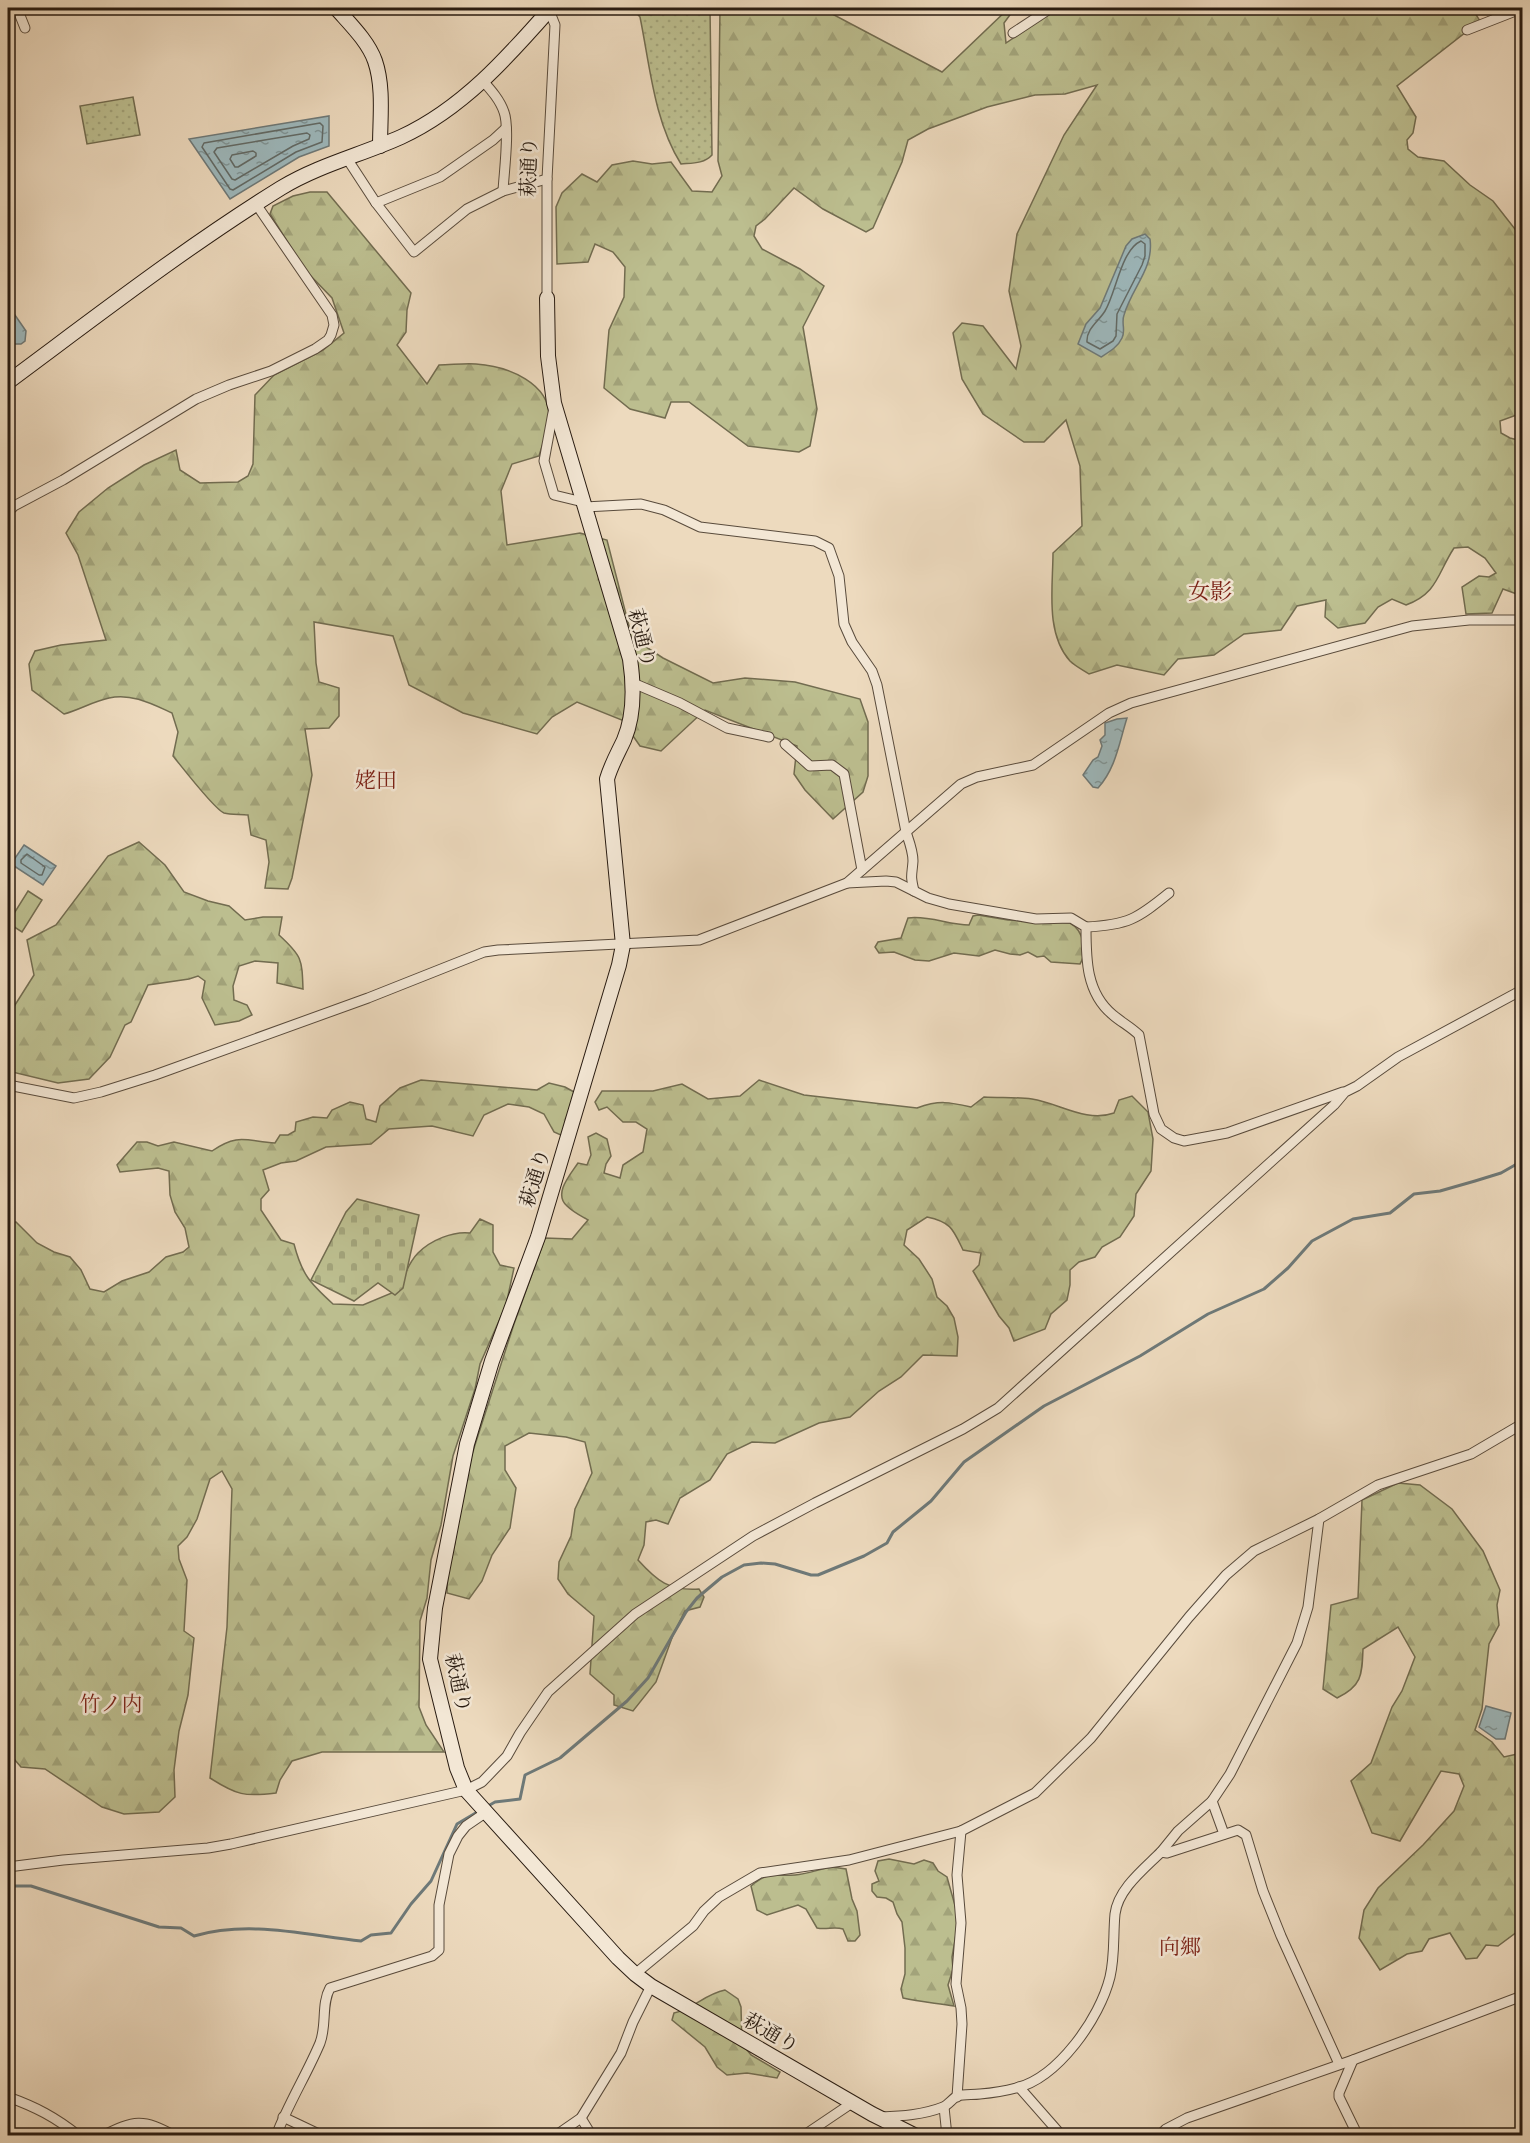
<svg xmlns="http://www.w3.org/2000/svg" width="1530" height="2143" font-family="'IM FELL Double Pica','Noto Serif JP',serif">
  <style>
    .green { fill: url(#green-dots); stroke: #726c50; stroke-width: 1.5 }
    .forest { fill: url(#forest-firs); stroke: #726c50; stroke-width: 1.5 }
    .cemetery { fill: url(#cemetery-stones); stroke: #726c50; stroke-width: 1.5 }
    .pitch { fill: #bcbe8f; stroke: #726c50; stroke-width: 1.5 }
    .water { fill: url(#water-ripples); stroke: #6e7978; stroke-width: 1.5 }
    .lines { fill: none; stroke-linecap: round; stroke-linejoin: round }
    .shore { stroke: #626a66; stroke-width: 1.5 }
    .stream { stroke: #6e7978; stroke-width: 3 }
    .street-casing { stroke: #594b3c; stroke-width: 11 }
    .secondary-casing { stroke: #281b11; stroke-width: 16 }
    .street { stroke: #f3e7d5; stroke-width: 9 }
    .secondary { stroke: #f3e7d5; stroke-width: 14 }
    .labels { text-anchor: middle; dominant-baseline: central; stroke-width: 5; stroke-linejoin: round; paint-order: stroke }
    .street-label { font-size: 20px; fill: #281b11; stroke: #f3e7d5 }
    .neighbourhood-label { font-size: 21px; fill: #7a1f14; stroke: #f3e7d5 }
    .quarter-label { font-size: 22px; fill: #7a1f14; stroke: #f3e7d5 }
  </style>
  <defs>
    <pattern id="green-dots" width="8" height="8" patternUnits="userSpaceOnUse" patternTransform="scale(1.5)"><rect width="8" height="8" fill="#bcbe8f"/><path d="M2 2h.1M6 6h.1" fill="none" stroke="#a2a37a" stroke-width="1.8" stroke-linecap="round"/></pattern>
    <pattern id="forest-firs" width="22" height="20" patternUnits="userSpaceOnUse" patternTransform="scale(1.5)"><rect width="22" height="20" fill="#bcbe8f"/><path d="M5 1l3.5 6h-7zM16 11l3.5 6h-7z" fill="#a2a37a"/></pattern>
    <pattern id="cemetery-stones" width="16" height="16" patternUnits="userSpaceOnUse" patternTransform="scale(1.5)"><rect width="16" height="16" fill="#bcbe8f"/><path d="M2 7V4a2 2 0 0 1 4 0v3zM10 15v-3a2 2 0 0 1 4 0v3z" fill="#a2a37a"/></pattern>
    <pattern id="water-ripples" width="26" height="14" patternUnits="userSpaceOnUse" patternTransform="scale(1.5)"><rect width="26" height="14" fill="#9db8bc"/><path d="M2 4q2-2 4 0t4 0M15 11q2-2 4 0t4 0" fill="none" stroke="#809597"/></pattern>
  </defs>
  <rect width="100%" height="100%" fill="#eddabe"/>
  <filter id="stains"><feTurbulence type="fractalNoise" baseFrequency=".00333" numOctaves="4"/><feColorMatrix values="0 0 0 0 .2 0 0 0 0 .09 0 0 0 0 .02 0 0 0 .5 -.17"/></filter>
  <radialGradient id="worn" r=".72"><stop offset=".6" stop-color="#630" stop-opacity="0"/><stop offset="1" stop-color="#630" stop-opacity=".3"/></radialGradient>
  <g class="green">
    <path d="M632 8H710L712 155C704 164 691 163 681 164 654 121 650 66 640 17Z"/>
    <path d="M133 97 140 135 87 144 80 106Z"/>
  </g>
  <g class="forest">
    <path d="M720 8H821L942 72 1009 8H1015L1004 23 1006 43 1058 8H1472L1480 21 1397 86 1416 117 1413 133 1407 140 1408 149 1418 157 1444 161 1470 185 1493 201 1522 238V413L1500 421 1501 433 1510 438 1522 441V596L1503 589 1492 613 1466 614 1462 587 1479 576 1489 577 1496 573 1485 558 1468 547 1454 548C1437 574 1438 593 1406 605L1392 599 1378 607 1365 623 1338 628 1325 617 1326 600 1297 606 1281 630 1244 634 1214 655 1178 659 1164 675 1117 665 1089 674C1083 670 1075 666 1070 661 1045 633 1053 587 1053 553L1082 526 1080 466 1066 420 1044 442H1024L983 414 962 379 953 333 962 323 983 326 1016 369 1021 346 1009 291 1017 234 1064 135 1097 85 1065 94 1035 95 987 107 928 129 908 140 902 162 873 228 866 232 823 209 794 188 765 219 756 226 754 236 762 249 800 269 824 286 803 327 817 409 810 446 799 452 748 446 689 402H671L665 418 630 409 604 388 609 330 624 297 625 267 613 252 595 244 588 262 557 264 556 207 562 193 582 174 597 182 612 165 633 161 652 164 671 162 692 191 712 192 722 176 718 161Z"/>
    <path d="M310 192H327L411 293 407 310 406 332 397 345 427 384 439 365C451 365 464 363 476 364 507 366 552 383 549 420 548 432 542 445 539 456L512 464 501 491 507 545 580 533 607 540 629 626 640 643 663 658 713 683 745 678 795 682 860 699 868 722V776L863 792 833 819 805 790 794 774 797 746 705 710 661 751 640 746 622 720 577 702 552 717 537 734 463 713 409 685 393 636 314 622 316 663 319 682 339 688V716L329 728 305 729 312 775 292 878 288 889 265 888 269 862 266 840 251 835 248 815C241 814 231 815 224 813 215 810 182 767 173 756L178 732 172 713C152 704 132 693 109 698 94 701 79 710 64 714L32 690 29 664 35 651 61 645 106 640 78 555 66 533 79 512 108 488 144 465 176 450 180 470 200 483 238 482 248 476 253 464 255 395 274 375 323 350 344 333 332 298 306 271 270 214 273 206 293 196Z"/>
    <path d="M139 842 165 865 184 892 208 901 229 906 245 920 263 917H282L279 935C302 956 302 959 303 989L277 983 278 963 255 961 239 966 233 986 234 1000 247 1005 252 1015 239 1021 215 1025 202 998 205 981 198 976 189 979 148 985 131 1022 125 1025 110 1057 89 1079 58 1083 8 1071V1016L34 975 27 940 56 925 108 856Z"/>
    <path d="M978 915 1008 920 1070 923C1083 930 1088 951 1080 964L1051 962 1044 956 1037 957 1028 952 1020 955 1010 954 995 950 979 956 954 953 929 961 915 960 894 952 879 953 875 947 878 942 901 938 908 918C928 915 949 925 969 925L973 916Z"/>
    <path d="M421 1080 537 1090 549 1083 565 1087 574 1092 563 1136 554 1132 544 1114 529 1107 508 1104 484 1115 473 1136 432 1126 389 1129 371 1144 326 1147 296 1161 281 1163 263 1170 269 1190 261 1199V1210L281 1240 294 1244C302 1275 310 1283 333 1304L363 1305 399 1290C403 1278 409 1262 418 1253 431 1240 453 1231 470 1233L480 1219 493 1225V1252L500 1265 514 1268 506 1305 480 1364 475 1389 453 1456 441 1525 431 1560 427 1598 420 1621 419 1707 426 1725 444 1752H322L292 1761 280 1780 276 1793C244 1797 237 1795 210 1778L227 1627 232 1489 222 1471 210 1479 197 1519 187 1537 178 1546 179 1559 187 1580 184 1631 194 1638 188 1695 179 1731 174 1770 175 1797 159 1812 124 1814 102 1807 45 1769 21 1767 8 1752V1222H16L37 1243 54 1252 70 1257 81 1270 90 1289 104 1292 122 1281 149 1272 166 1257 183 1252 189 1247 185 1228 175 1212 170 1195 169 1171 158 1168 120 1172 117 1165 137 1142H147L158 1146 174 1142 212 1151C238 1133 246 1141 275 1143L280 1135H288L295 1131 296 1122 313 1117 327 1118 332 1110 350 1102 363 1105 366 1119 376 1122 380 1106 400 1088Z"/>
    <path d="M759 1080 804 1095 917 1108C939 1100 949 1102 971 1107L984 1097C1000 1098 1016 1097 1032 1099 1059 1103 1086 1123 1114 1113L1119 1100 1132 1096 1148 1112 1153 1139 1151 1171 1136 1194 1134 1216 1120 1237 1102 1247 1095 1257 1079 1262 1070 1270V1285L1067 1300 1051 1314 1045 1329 1014 1341 1009 1328 999 1316 973 1271 979 1265 981 1253 963 1250C953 1229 951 1222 927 1217L907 1230 904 1245 919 1259 932 1279 937 1297 947 1306 954 1318 958 1337 957 1356 923 1355 901 1377 879 1391 850 1417 819 1423 775 1443 752 1442 727 1454 710 1480 680 1498 668 1524 656 1520 646 1522 644 1545 638 1560C657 1581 669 1591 699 1589L704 1597 700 1607 685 1611 673 1635 656 1682 633 1711 614 1705V1695L590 1674 594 1616 568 1594 558 1579 559 1562 571 1536 575 1509 592 1473 585 1442 566 1437 529 1433 505 1446V1470L516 1488 510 1528 492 1555 482 1581 469 1599 447 1593 448 1569 455 1543 459 1503 465 1491 464 1479 514 1324 545 1238 572 1239 588 1220C581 1216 573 1212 567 1206 553 1194 570 1175 578 1163L587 1165 591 1155 588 1137 596 1133 607 1139 611 1156 606 1164 604 1173 620 1178 623 1165 643 1152 647 1129 636 1122H623L607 1107 599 1110 595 1102 602 1091H653L682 1084 708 1099 740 1096Z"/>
    <path d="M1398 1483 1420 1485 1452 1509 1483 1551 1500 1590 1497 1605 1499 1625 1489 1644 1482 1709 1475 1730 1492 1742 1504 1757 1522 1753V1931L1517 1932 1498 1946 1486 1945 1477 1958 1466 1959 1450 1933 1429 1939 1422 1951 1407 1954 1380 1970 1359 1938 1364 1910 1378 1888 1423 1845 1454 1811 1464 1786 1459 1774 1441 1771 1400 1841 1372 1833 1351 1781 1371 1763 1392 1707 1402 1691 1415 1657 1398 1627 1363 1649C1362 1675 1362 1686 1337 1698L1323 1689 1331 1605 1358 1598 1362 1500Z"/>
    <path d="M889 1859 914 1864 924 1860 933 1863 938 1871 947 1877 956 1909 957 1929 952 1957 953 1969 948 1985 954 2006C936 2003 920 2002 903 1998L901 1989 905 1974V1948L902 1922 897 1914 893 1902 886 1898 877 1897 872 1891V1884L879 1881 875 1871 878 1861Z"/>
    <path d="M832 1867 846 1869 852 1899 857 1911 860 1935 855 1941H848L843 1929C834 1926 827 1930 817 1928L806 1909 798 1905 767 1915 757 1910 751 1886C770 1870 773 1877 795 1875 807 1874 820 1869 832 1867Z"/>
    <path d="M725 1990 738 1999 741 2007 742 2044 751 2055 780 2072 777 2078 747 2073 727 2075 717 2067 705 2047 672 2020 674 2013C693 2009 705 1994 725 1990Z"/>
  </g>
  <path class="cemetery" d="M357 1199 419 1215 403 1288 395 1295 378 1283 354 1301 311 1280 346 1212Z"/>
  <path class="pitch" d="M28 891 42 900 22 932 8 923Z"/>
  <g class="water">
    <path d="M329 116V146L299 157 230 199 189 139Z"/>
    <path d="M1145 234 1150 239C1154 269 1132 287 1124 315 1121 323 1126 330 1122 338 1118 347 1109 352 1101 357L1078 344 1086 324 1100 308 1126 246 1132 239Z"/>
    <path d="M8 305 26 331 25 341 21 344H8Z"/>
    <path d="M1127 718C1119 743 1116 768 1098 788L1093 787 1083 775 1093 760 1098 757 1102 746 1100 740 1105 735V723L1117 719Z"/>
    <path d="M24 845 56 866 43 885 11 864Z"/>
    <path d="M1486 1706 1511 1713 1505 1739H1496L1479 1727Z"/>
  </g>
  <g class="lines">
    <g class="shore">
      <path d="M320 123 323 126 322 142 296 152 233 190 230 189 202 147 204 143Z"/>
      <path d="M307 133 310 135 309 139 293 146 235 180 232 179 214 152 217 148Z"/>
      <path d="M253 151 256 153V156L238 167H235L230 159 232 155Z"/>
      <path d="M1141 241 1145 244V256L1142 265 1117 314 1116 336 1113 341 1100 349 1087 342C1086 329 1099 321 1105 311 1116 293 1121 250 1141 241Z"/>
      <path d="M27 854 45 867 42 875H39L21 863V860Z"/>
    </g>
    <g class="stream">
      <path d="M488 1806 495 1802 520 1799 525 1775 560 1758 627 1701 648 1678 686 1612 697 1598 722 1577 744 1565 761 1563 775 1564 811 1575H818L864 1556 887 1543 893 1532 931 1501 964 1462 1044 1406 1140 1356 1208 1314 1264 1289 1288 1268 1312 1241 1353 1219 1390 1213 1414 1194 1440 1191 1475 1181 1501 1173 1522 1161"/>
      <path d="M8 1886H31L159 1927 181 1928 194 1936C250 1920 305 1935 361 1941L371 1935 391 1933 411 1904 431 1881 457 1824 479 1811"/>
    </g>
    <defs>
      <g id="street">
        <path d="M17 8 25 28"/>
        <path d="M1467 30 1513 12V8"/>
        <path d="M1013 33 1051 8"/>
        <path d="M483 81C491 90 500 100 504 112 510 128 504 172 503 191"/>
        <path d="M346 157 376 203 414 252 467 209 503 191 547 179"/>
        <path d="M376 203 440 177 493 140 506 128"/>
        <path d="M547 298V179L555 25 549 10"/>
        <path d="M554 407 544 461 554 495 583 502"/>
        <path d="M585 507 641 504 664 510 700 527 815 541 829 548 839 576 844 624 852 642 872 671 877 685 906 832C909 841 913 851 913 861 912 876 910 874 914 891"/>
        <path d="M8 512 14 506 63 480 196 399 229 385 271 371 315 349 328 340 331 335 334 325 332 315 256 204"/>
        <path d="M633 683 680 703 727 728 769 737"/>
        <path d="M785 744 810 766 832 765 844 774 862 870"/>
        <path d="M847 883 886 881 896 882 928 898 949 904 1036 919 1071 918 1086 927C1086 959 1086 993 1113 1015 1121 1022 1131 1027 1139 1035L1154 1114 1161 1129 1174 1138 1184 1141 1227 1133 1343 1092"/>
        <path d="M1086 927C1128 925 1137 919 1169 893"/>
        <path d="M8 1085 74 1098 101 1092 155 1075 368 998 484 952 498 950 699 940 847 883 961 784 977 777 1033 765 1109 713 1131 703 1412 626 1469 620H1522"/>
        <path d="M1212 1801 1224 1834"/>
        <path d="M1161 1852 1178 1831 1212 1801 1230 1774 1297 1643 1308 1607 1319 1519"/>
        <path d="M8 1867 63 1860 208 1848 231 1844 466 1790 482 1782 507 1756 520 1733 548 1692 635 1614 753 1536 815 1503 963 1429 998 1408 1334 1105 1345 1092 1357 1086 1398 1057 1522 990"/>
        <path d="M635 1974 693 1926 704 1911 719 1897 760 1873 849 1860 961 1831 1035 1793 1091 1738 1189 1617 1226 1575 1254 1551 1319 1519 1378 1485 1471 1454 1522 1424"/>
        <path d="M1353 2060 1339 2093V2097L1358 2136"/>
        <path d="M1019 2087 1062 2136"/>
        <path d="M8 2097C36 2107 55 2117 79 2136"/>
        <path d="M957 2097 962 2024 961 2008 956 1984 961 1923 957 1875 961 1831"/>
        <path d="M944 2107 947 2136"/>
        <path d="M283 2117 323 2136"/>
        <path d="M880 2117C901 2116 923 2115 943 2107 948 2105 952 2099 957 2096 964 2094 973 2095 980 2094 992 2093 1005 2091 1016 2088 1058 2078 1100 2018 1110 1977 1115 1956 1113 1935 1115 1914 1118 1889 1144 1869 1161 1852L1167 1853 1238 1830 1246 1835 1263 1891 1281 1936 1339 2064"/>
        <path d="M581 2118 592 2136"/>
        <path d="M102 2136C135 2120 142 2118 175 2136"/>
        <path d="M276 2136C288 2104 307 2074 320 2043 327 2025 321 2004 330 1988L432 1956 439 1950V1905L449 1854 458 1836 466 1826 485 1813"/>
        <path d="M555 2136 581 2118 621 2053 633 2022 651 1986"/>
        <path d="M803 2136 852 2103"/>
        <path d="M1159 2136 1166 2129 1187 2118 1353 2060 1522 1996"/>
      </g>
      <g id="secondary">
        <path d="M336 8C349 23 368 41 375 61 384 87 380 119 380 146"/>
        <path d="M547 298 548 356 554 403 630 659C634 686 635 714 624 740 618 753 611 765 607 779L623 945 619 965 538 1237 492 1361 467 1444 435 1608 430 1659 457 1768 466 1790 618 1958 635 1974 651 1986 872 2114 916 2136"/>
        <path d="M8 382C97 316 186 247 281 188 319 165 361 155 401 137 462 109 508 57 551 8"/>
      </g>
    </defs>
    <use href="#street" class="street-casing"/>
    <use href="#secondary" class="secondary-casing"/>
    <use href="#street" class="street"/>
    <use href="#secondary" class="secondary"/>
  </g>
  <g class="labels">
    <g class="street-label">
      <text transform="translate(529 167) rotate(-88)">萩通り</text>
      <text transform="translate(642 638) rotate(76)">萩通り</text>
      <text transform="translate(535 1178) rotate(-73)">萩通り</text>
      <text transform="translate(458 1683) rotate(78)">萩通り</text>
      <text transform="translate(771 2033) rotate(30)">萩通り</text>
    </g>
    <g class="neighbourhood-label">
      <text x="376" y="780">姥田</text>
      <text x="111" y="1704">竹ノ内</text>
      <text x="1180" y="1947">向郷</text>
    </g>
    <g class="quarter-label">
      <text x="1210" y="592">女影</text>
    </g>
  </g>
  <rect width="1530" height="2143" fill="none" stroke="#eddabe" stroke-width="30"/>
  <rect x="9" y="9" width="1512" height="2125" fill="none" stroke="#281b11" stroke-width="3"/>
  <rect x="15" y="15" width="1500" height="2113" fill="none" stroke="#281b11" stroke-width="1.5"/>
  <rect width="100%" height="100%" filter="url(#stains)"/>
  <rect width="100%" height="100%" fill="url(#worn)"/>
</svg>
